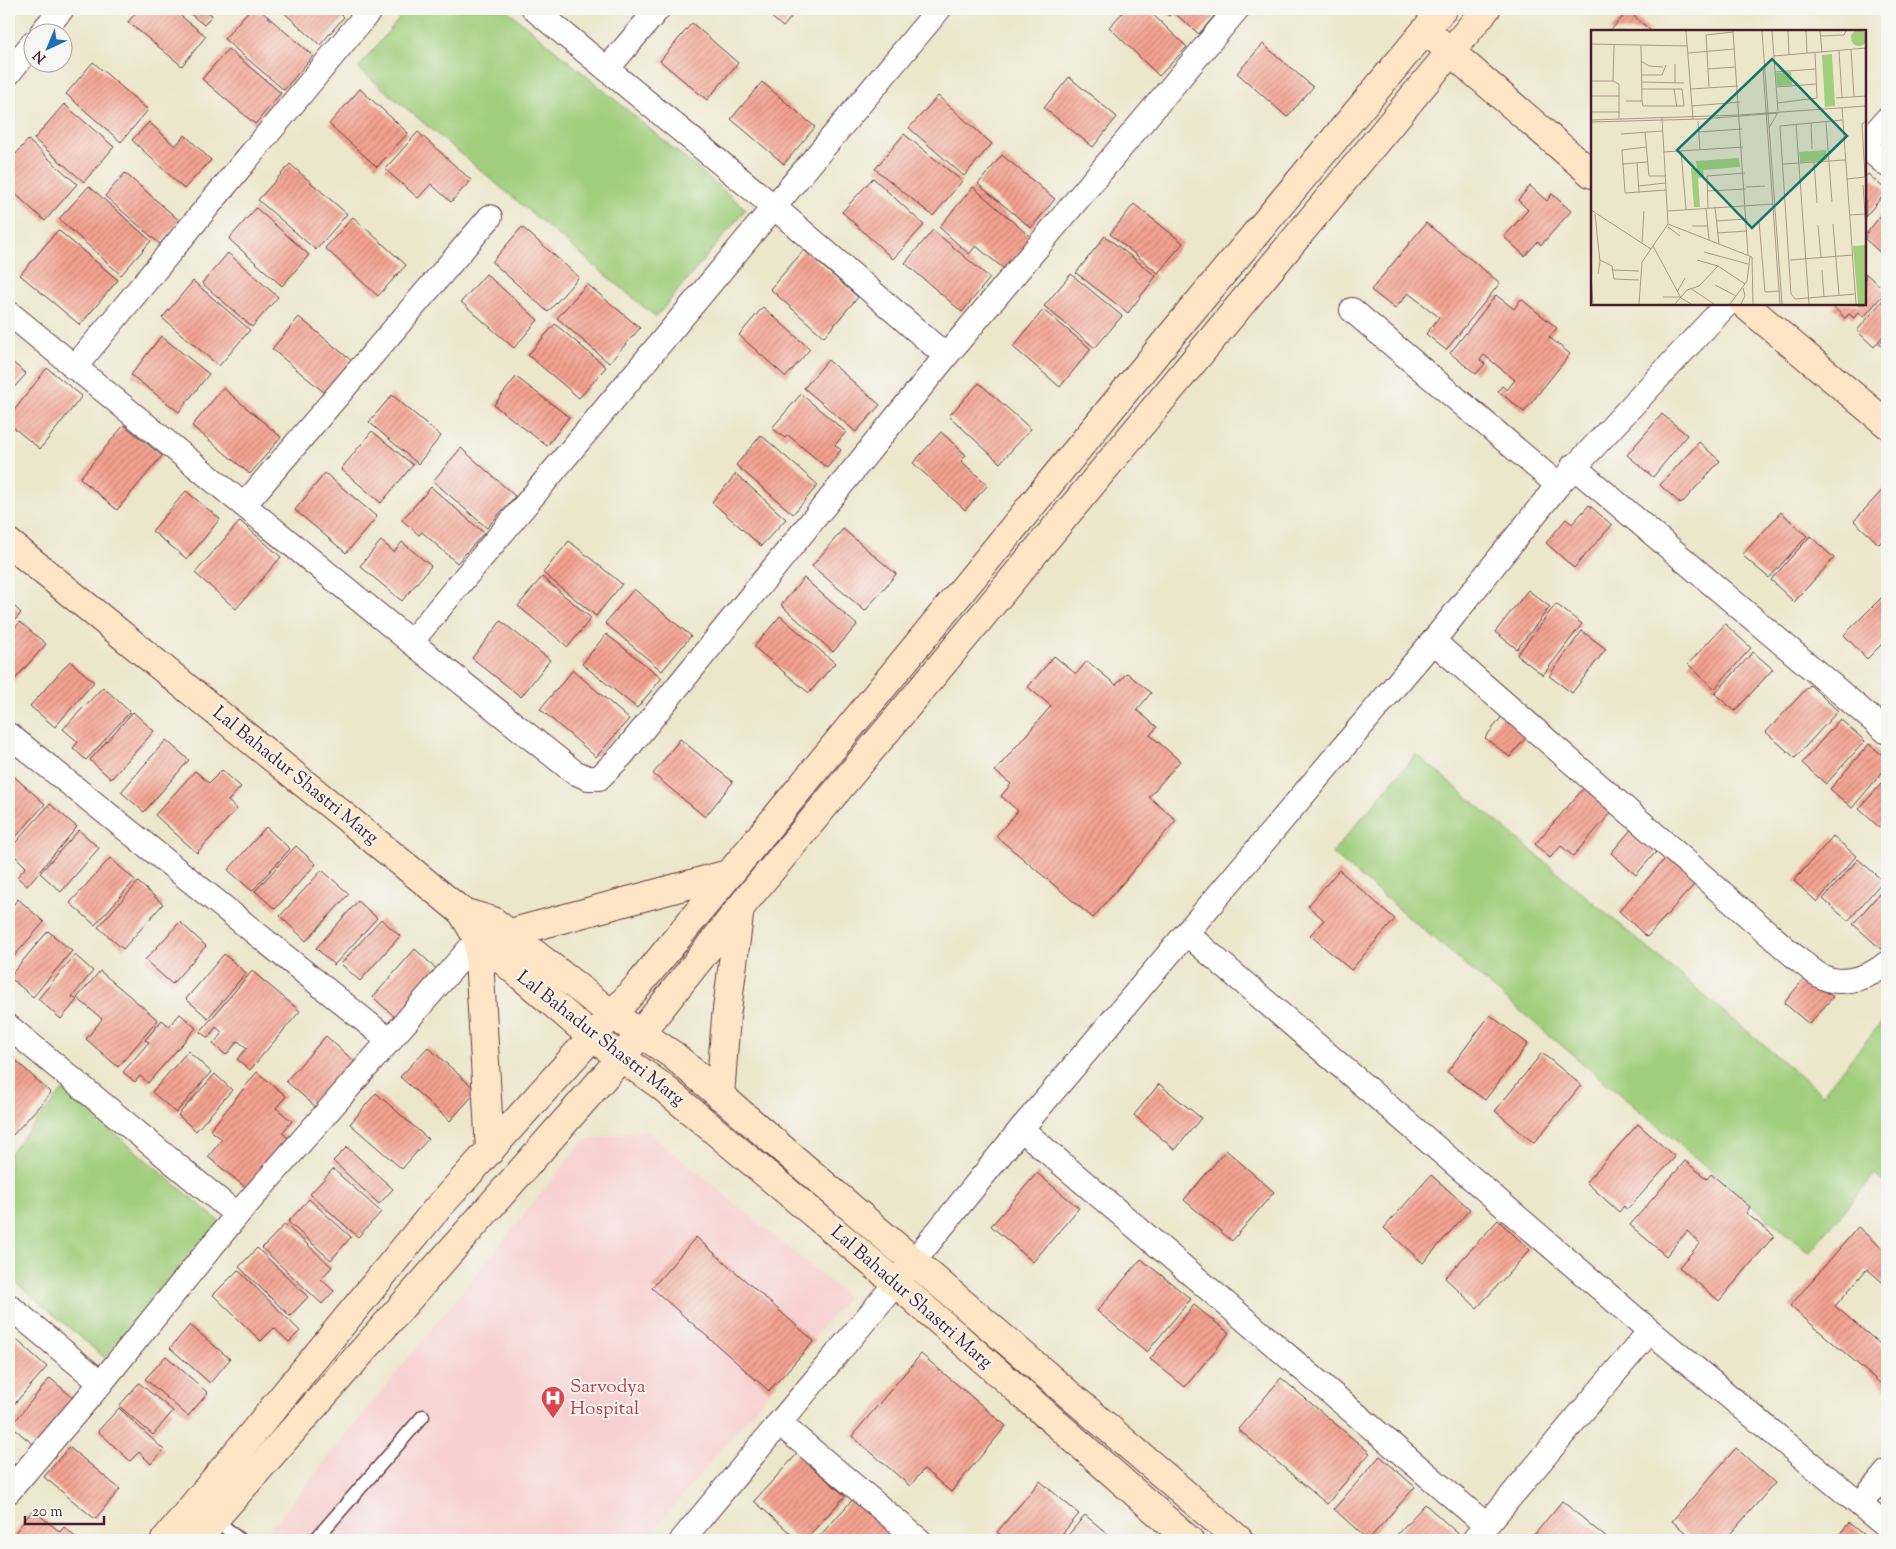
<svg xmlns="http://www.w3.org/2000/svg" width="1896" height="1549" font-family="'Sorts Mill Goudy',serif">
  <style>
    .built { fill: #f7d0cf }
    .green { fill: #a1ce7b; stroke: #767653 }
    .building { fill: url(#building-hatch) }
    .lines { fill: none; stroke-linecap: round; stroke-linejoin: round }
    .lane-casing { stroke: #623d43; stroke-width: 15 }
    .street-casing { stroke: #623d43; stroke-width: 26 }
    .secondary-casing { stroke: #623d43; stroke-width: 30 }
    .lane { stroke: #fff; stroke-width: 12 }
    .street { stroke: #fff; stroke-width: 24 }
    .secondary { stroke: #fde5c5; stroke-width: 28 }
    .labels { text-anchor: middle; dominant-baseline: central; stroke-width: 4; stroke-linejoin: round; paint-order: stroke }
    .street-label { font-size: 19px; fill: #4a1f2b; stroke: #f6f6f2 }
    .health-label { font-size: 19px; fill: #be3a42; stroke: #f6f6f2; text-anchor: start }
    .inset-road { fill: none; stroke: #ab968a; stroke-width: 1 }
    .view { fill: #0f766e; fill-opacity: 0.15; stroke: #0f766e; stroke-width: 2.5 }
    .inset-edge { fill: none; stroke: #4a1f2b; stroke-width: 2.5 }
  </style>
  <defs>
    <pattern id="building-hatch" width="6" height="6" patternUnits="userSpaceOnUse" patternTransform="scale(1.25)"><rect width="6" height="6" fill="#f4a290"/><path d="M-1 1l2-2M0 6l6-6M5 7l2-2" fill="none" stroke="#c88376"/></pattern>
  </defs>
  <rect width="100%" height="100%" fill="#f6f6f2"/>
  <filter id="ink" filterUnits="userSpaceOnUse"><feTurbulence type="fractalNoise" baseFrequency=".02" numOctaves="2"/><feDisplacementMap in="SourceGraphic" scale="10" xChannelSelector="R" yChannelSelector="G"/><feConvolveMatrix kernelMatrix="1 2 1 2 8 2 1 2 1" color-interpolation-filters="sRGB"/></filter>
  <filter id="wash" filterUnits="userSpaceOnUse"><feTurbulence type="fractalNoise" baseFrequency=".0096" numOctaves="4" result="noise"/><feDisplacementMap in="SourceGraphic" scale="20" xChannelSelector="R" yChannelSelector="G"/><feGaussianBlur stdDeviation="1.12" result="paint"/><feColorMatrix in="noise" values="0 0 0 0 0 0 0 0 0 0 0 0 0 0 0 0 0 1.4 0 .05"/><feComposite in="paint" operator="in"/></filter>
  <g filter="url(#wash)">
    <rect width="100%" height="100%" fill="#ece6ca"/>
    <path class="built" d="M645 1129 848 1297 646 1540H262L583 1141Z"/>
    <g class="green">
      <path d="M407 9H506L746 209 656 317 358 68Z"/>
      <path d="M1416 754 1822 1094 1887 1016V1184L1875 1174 1809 1253 1332 853Z"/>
      <path d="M63 1090 220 1222 105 1358 9 1277V1154Z"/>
    </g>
    <g id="blocks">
      <g class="building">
        <path d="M139 9H172L206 36 182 66 128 22Z"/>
        <path d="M184 9H204L212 15 204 25Z"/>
        <path d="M250 9H259L313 56 284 90 224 39Z"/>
        <path d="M280 9H335L344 17 320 45Z"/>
        <path d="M762 9H798L783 27Z"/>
        <path d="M1126 9H1147L1187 47 1159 76 1109 27Z"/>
        <path d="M1160 9H1220L1199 34 1173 12 1169 16Z"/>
        <path d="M1628 11 1651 31H1610Z"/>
        <path d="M692 23 738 63 707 100 660 61Z"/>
        <path d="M1263 44 1313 87 1287 117 1237 73Z"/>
        <path d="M228 49 281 93 255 124 202 79Z"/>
        <path d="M93 62 148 110 121 142 66 94Z"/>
        <path d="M1069 77 1117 117 1093 147 1044 108Z"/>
        <path d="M762 82 815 127 784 164 731 119Z"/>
        <path d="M360 89 408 133 377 167 329 124Z"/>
        <path d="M938 96 992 144 964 176 909 128Z"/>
        <path d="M64 104 114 147 84 182 34 139Z"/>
        <path d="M149 122 175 146 185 135 211 160 184 189 132 140Z"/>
        <path d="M418 132 471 180 451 202 431 184 418 198 385 169Z"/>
        <path d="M904 134 962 181 933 216 875 169Z"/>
        <path d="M28 140 77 184 45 221 9 188V162Z"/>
        <path d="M1002 155 1055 199 1031 228 978 184Z"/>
        <path d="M290 164 347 214 316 250 258 200Z"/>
        <path d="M125 173 180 221 160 244 105 196Z"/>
        <path d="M1868 174 1887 191 1865 217V177Z"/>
        <path d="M873 178 924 225 893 259 842 212Z"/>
        <path d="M89 186 151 241 121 275 59 219Z"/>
        <path d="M1530 186 1547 201 1552 194 1571 211 1541 245 1538 241 1525 256 1504 237 1528 210 1518 200Z"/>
        <path d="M973 187 1034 240 1009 273 976 246 969 254 939 227Z"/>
        <path d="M1134 204 1183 243 1158 273 1110 234Z"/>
        <path d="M256 208 309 255 282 286 229 239Z"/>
        <path d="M1887 208V249L1883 255 1865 239V235Z"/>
        <path d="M353 217 406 265 378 296 325 248Z"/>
        <path d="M1426 223 1500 283 1446 350 1426 334 1439 317 1408 293 1395 309 1371 290Z"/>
        <path d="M522 227 579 277 548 312 492 262Z"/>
        <path d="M58 230 118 280 80 325 20 275Z"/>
        <path d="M933 230 990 278 962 312 905 263Z"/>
        <path d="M1105 236 1156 276 1128 313 1076 273Z"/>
        <path d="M804 250 858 297 824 337 770 289Z"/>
        <path d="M228 253 278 297 252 327 202 283Z"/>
        <path d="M1865 273 1886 291 1864 317 1858 312 1854 318 1849 314 1845 318 1833 307 1836 304H1865Z"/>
        <path d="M486 274 538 320 514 348 461 302Z"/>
        <path d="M1071 274 1122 316 1095 348 1044 306Z"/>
        <path d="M193 281 250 330 219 366 162 318Z"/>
        <path d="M587 284 640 328 609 363 557 318Z"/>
        <path d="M1496 295 1514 309 1521 299 1557 328 1549 337 1570 354 1524 412 1498 391 1502 386 1507 390 1515 380 1484 355 1480 360 1485 364 1476 374 1450 353Z"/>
        <path d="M1887 295V331L1874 347 1857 331Z"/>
        <path d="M763 307 810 349 786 377 739 335Z"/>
        <path d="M1043 310 1091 349 1060 387 1013 347Z"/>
        <path d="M299 317 353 362 326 394 272 349Z"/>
        <path d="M555 324 606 367 579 398 528 355Z"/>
        <path d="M1887 334V350L1879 344Z"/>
        <path d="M161 336 209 374 179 412 131 375Z"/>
        <path d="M9 359 26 374 9 393Z"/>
        <path d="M828 360 880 405 856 432 804 388Z"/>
        <path d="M47 368 82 396 40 449 9 424V417Z"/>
        <path d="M516 377 569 417 547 446 494 405Z"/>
        <path d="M979 383 1031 429 1000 463 949 416Z"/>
        <path d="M223 388 281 437 250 474 192 426Z"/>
        <path d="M801 394 846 432 835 445 841 450 827 468 788 435 785 438 772 428Z"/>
        <path d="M392 395 441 436 418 464 369 422Z"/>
        <path d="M1662 414 1687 435 1653 477 1627 455Z"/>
        <path d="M124 425 162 456 117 510 80 478Z"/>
        <path d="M372 431 413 465 381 503 341 469Z"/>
        <path d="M941 432 966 455 961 461 988 485 965 510 913 463Z"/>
        <path d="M761 435 818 485 793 514 736 465Z"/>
        <path d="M1699 442 1720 461 1681 504 1660 485Z"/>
        <path d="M461 448 515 496 487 528 433 481Z"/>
        <path d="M325 473 377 517 346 553 295 510Z"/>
        <path d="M736 474 786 519 761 546 712 502Z"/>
        <path d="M1887 485V535L1879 544 1854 521Z"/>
        <path d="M431 487 484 533 457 563 422 532 419 535 402 520Z"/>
        <path d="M186 491 220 519 187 559 152 531Z"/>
        <path d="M1589 505 1612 525 1574 568 1546 543 1566 519 1572 524Z"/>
        <path d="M1781 512 1807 536 1769 578 1742 555Z"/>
        <path d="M240 521 281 557 236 609 195 573Z"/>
        <path d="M843 529 896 574 865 611 812 566Z"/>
        <path d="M1810 536 1834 558 1794 602 1771 580Z"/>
        <path d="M381 541 394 552 402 542 431 566 402 601 360 566Z"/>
        <path d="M569 541 622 584 596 616 543 573Z"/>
        <path d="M542 577 591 618 568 647 518 606Z"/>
        <path d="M804 578 857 625 833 652 781 605Z"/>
        <path d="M634 589 691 636 662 671 605 623Z"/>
        <path d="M1528 590 1550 607 1517 649 1495 632Z"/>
        <path d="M1887 592V639L1867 659 1844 635Z"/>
        <path d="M9 601 21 613 9 627Z"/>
        <path d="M1556 604 1582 624 1543 675 1517 655Z"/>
        <path d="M780 616 835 663 809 693 754 647Z"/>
        <path d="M501 621 550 660 521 697 472 658Z"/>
        <path d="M20 622 46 644 9 686V635Z"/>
        <path d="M1725 624 1751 648 1714 689 1688 664Z"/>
        <path d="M1582 631 1606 649 1572 693 1549 676Z"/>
        <path d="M606 634 662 678 637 708 582 664Z"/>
        <path d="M1753 652 1773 669 1735 711 1715 694Z"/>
        <path d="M1054 656 1076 674 1087 661 1116 685 1127 673 1151 693 1137 710 1157 727 1150 735 1180 761 1149 797 1176 820 1093 918 996 836 1018 811 1001 796 1011 784 995 771 1051 706 1028 687Z"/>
        <path d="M70 661 94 682 55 727 30 706Z"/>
        <path d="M573 670 629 719 596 757 540 709Z"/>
        <path d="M1810 685 1838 711 1795 758 1766 732Z"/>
        <path d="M103 687 130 712 86 760 73 748 78 742 63 729Z"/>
        <path d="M133 712 154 731 111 779 90 760Z"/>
        <path d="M1504 714 1529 734 1510 757 1485 738Z"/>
        <path d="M1840 719 1865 741 1826 784 1802 763Z"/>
        <path d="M680 739 733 782 705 817 653 774Z"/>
        <path d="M166 740 189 760 144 812 121 792Z"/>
        <path d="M1869 744 1887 759V767L1852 808 1830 789Z"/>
        <path d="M222 770 241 787 228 801 237 809 197 853 155 815 195 771 209 783Z"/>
        <path d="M9 772 45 804 9 845Z"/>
        <path d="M1887 777V820L1880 828 1859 809Z"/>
        <path d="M1590 781 1617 806 1573 856 1561 846 1550 858 1535 844Z"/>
        <path d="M50 804 77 827 27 886 17 877 26 867 9 850Z"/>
        <path d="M1636 824 1661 846 1636 875 1611 853Z"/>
        <path d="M266 827 290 849 252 891 228 870Z"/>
        <path d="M79 830 99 848 61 892 40 873Z"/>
        <path d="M1833 836 1856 856 1817 902 1794 881Z"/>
        <path d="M296 846 316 864 275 909 255 891Z"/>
        <path d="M1671 852 1700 878 1647 937 1619 911Z"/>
        <path d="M110 858 135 880 95 925 70 903Z"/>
        <path d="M1858 859 1883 881 1848 921 1823 899Z"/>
        <path d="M322 870 349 894 306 941 280 916Z"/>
        <path d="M1339 870 1395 919 1351 970 1310 935 1324 920 1308 906Z"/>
        <path d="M138 882 163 904 123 949 98 927Z"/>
        <path d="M1887 885V944L1882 950 1853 924Z"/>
        <path d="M18 899 44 922 9 962V910Z"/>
        <path d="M358 901 377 918 334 965 316 948Z"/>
        <path d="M381 919 400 936 360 981 341 964Z"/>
        <path d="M180 922 206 946 172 984 145 960Z"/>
        <path d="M48 931 72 951 33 997 9 977Z"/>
        <path d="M415 949 441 973 398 1020 373 997Z"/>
        <path d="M224 954 246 973 208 1018 186 999Z"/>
        <path d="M75 955 93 971 72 997 77 1000 61 1019 38 999Z"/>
        <path d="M100 971 158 1020 118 1067 86 1039 102 1019 77 998Z"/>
        <path d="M252 971 300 1011 250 1070 237 1059 247 1048 238 1041 226 1055 213 1044 223 1033 216 1027 208 1038 200 1032Z"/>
        <path d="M1807 975 1833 997 1809 1024 1784 1003Z"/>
        <path d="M180 1014 196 1028 148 1083 140 1076 135 1082 123 1072 149 1042 145 1040 162 1020 169 1026Z"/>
        <path d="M1490 1015 1528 1044 1485 1100 1447 1072Z"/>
        <path d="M326 1036 357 1064 318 1109 286 1081Z"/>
        <path d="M428 1047 477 1091 450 1121 400 1077Z"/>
        <path d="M188 1051 211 1072 176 1113 152 1092Z"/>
        <path d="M1542 1053 1581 1085 1534 1143 1495 1111Z"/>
        <path d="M9 1054 51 1093 13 1135 9 1131Z"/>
        <path d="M257 1072 286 1096 276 1108 292 1121 282 1133 293 1142 250 1191 208 1157 222 1139 210 1130Z"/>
        <path d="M215 1074 232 1090 196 1131 178 1115Z"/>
        <path d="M1159 1084 1201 1118 1175 1150 1134 1115Z"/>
        <path d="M376 1093 428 1139 402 1169 350 1124Z"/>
        <path d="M1638 1124 1675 1157 1627 1210 1624 1206 1619 1212 1586 1182Z"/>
        <path d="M347 1147 393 1189 379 1204 333 1161Z"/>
        <path d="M1226 1150 1274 1192 1232 1241 1184 1200Z"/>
        <path d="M1685 1161 1707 1179 1711 1174 1750 1207 1746 1213 1774 1236 1719 1301 1679 1267 1700 1243 1687 1231 1666 1256 1630 1225Z"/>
        <path d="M333 1169 381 1212 358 1237 310 1194Z"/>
        <path d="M1037 1173 1079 1208 1033 1262 991 1226Z"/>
        <path d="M1431 1175 1470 1209 1423 1263 1384 1228Z"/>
        <path d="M309 1199 351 1237 331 1260 288 1222Z"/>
        <path d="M1498 1220 1530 1250 1477 1308 1445 1278Z"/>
        <path d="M285 1224 332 1267 321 1279 334 1291 322 1304 262 1248Z"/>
        <path d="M1858 1227 1887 1253V1286L1867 1269 1835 1306 1887 1350V1389L1790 1306Z"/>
        <path d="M696 1237 814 1341 769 1391 652 1288Z"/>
        <path d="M257 1248 308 1297 290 1316 239 1267Z"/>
        <path d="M1141 1259 1191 1299 1147 1352 1097 1311Z"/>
        <path d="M238 1270 300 1331 289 1342 274 1328 261 1341 213 1295Z"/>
        <path d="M1194 1305 1229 1333 1185 1387 1150 1359Z"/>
        <path d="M190 1325 230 1359 210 1383 170 1348Z"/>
        <path d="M9 1333 47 1367 9 1410Z"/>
        <path d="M921 1354 1006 1426 951 1492 924 1469 910 1486 852 1436Z"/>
        <path d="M166 1356 208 1393 188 1416 145 1379Z"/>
        <path d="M50 1378 78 1402 40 1450 11 1426Z"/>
        <path d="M1281 1378 1370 1453 1327 1504 1238 1429Z"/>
        <path d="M139 1383 173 1411 153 1435 119 1406Z"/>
        <path d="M119 1408 164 1450 151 1464 139 1452 130 1461 98 1431Z"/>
        <path d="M69 1447 120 1489 95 1519 44 1477Z"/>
        <path d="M1736 1448 1775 1483 1725 1540H1694L1672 1521Z"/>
        <path d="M797 1454 845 1496 805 1540H798L754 1501Z"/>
        <path d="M1380 1456 1415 1487 1368 1540 1334 1509Z"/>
        <path d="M9 1460 18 1468 9 1479Z"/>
        <path d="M1040 1481 1079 1514 1057 1540H1007L997 1532Z"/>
        <path d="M854 1498 901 1540H816Z"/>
        <path d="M1562 1501 1609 1540H1530Z"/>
        <path d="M1425 1504 1465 1540H1392Z"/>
        <path d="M33 1510 60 1532 64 1527 79 1540H9Z"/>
        <path d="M1085 1515 1115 1540H1064Z"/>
        <path d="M1849 1523 1870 1540H1834Z"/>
      </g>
    </g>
  </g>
  <g filter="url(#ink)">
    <use href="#blocks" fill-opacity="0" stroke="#623d43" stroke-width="1"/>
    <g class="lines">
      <defs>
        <g id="lane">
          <path d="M214 1518 240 1540"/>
          <path d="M315 1540 423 1416"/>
        </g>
        <g id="street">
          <path d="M534 9 774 207 946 356"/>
          <path d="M42 32 62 9"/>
          <path d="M607 69 658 9"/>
          <path d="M9 73 32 44"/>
          <path d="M1865 144 1887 119"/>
          <path d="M1865 146 1887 165"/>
          <path d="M1352 310 1558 485"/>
          <path d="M9 313 411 642 574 772 588 778H599L622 755 946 356 1237 9"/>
          <path d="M74 368 371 9"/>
          <path d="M1573 466 1887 732"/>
          <path d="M244 505 490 217"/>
          <path d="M1433 641 1800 961C1808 966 1815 974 1823 977 1843 987 1872 976 1887 963"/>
          <path d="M411 642 939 9"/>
          <path d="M9 735 390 1041"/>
          <path d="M1187 934 1650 1331 1887 1527"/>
          <path d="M9 1027 237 1215"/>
          <path d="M1021 1129 1486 1525"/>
          <path d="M9 1306 101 1383"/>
          <path d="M779 1423 919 1540"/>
          <path d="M9 1491 101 1383 237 1215 487 929"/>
          <path d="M1860 1504 1887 1472"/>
          <path d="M682 1540 896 1283 1021 1129 1433 641 1558 485 1727 304"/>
          <path d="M1474 1540 1650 1331"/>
        </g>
        <g id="secondary">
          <path d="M1438 41 1592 174"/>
          <path d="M1744 304 1887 424"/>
          <path d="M9 543 462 912 478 939 592 1037 660 1085 896 1283 1189 1540"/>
          <path d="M462 912 493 921 613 1015 673 1055 1239 1540"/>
          <path d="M510 933 728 874"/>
          <path d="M478 939 490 1151"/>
          <path d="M720 1096 726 1017 740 908"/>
          <path d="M165 1540 435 1211 637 987 1163 345 1443 9"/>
          <path d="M196 1540 621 1058 748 898 1486 9"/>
        </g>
      </defs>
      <use href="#lane" class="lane-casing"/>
      <use href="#street" class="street-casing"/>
      <use href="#secondary" class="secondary-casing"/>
      <use href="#lane" class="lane"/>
      <use href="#street" class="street"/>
      <use href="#secondary" class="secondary"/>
    </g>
  </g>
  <defs>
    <symbol id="hospital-pin" viewBox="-11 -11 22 30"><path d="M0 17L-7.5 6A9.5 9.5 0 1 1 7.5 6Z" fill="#e0444e" stroke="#f6f6f2"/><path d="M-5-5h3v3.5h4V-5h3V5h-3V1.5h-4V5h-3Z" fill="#fff"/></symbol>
  </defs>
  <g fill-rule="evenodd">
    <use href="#hospital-pin" x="539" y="1384" width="28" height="38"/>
  </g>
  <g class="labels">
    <g class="street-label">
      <text transform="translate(295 776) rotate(39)">Lal Bahadur Shastri Marg</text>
      <text transform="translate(600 1039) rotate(38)">Lal Bahadur Shastri Marg</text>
      <text transform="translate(911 1298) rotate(41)">Lal Bahadur Shastri Marg</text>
    </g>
    <g class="health-label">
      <text x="570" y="1387">Sarvodya<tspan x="570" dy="22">Hospital</tspan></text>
    </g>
  </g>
  <g transform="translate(1591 30)">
    <rect width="275" height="275" fill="#ece6ca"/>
    <path d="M260 8a8 8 0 1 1 16 0a8 8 0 1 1-16 0ZM241 24 244 76 234 77 231 25ZM200 42 201 55 186 56 185 43ZM235 120 236 130 209 132 208 122ZM148 128 149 137 112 140 113 147 107 148 109 177H103L100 138H106L105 131ZM275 215V274H267L262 216Z" fill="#a1ce7b"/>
    <path class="inset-road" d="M95 1 102 89M142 1 157 225M171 1 191 274M181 1 187 81M197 1 198 25M215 1 216 23M229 1 231 22M229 6 253 5 255 1M0 14 97 16M50 15 51 72 52 76H93L91 59H51M260 20 263 67M248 21 251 68M97 23 144 19M183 26 275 18M50 31 58 36 72 37M84 34V52M117 39 145 37M172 39 189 274M184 42 225 39M50 45H71L75 35M0 51H22L28 54V88M22 51 23 15M51 52 93 53M118 57 115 5 142 2M186 57 226 54M83 59 86 77M100 59 147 56M0 66H28M245 68 275 66M35 71H51M186 73 226 68 224 23M101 76 149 72M251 78 265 274M0 82H28M0 90 149 85 275 76M251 90 189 96 200 264 204 269 265 264M107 91 109 119M0 92 111 89 188 83M235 92 241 172M220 93 221 119M205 94 218 274M178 98 186 84M54 102 58 146H74M108 102 151 99M30 104 71 101M55 117 31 120 34 163 75 160M90 121 95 179M72 122 152 117M223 132 226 173M46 133 48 163M31 134 56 132M192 134 254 130M274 147 271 94 275 91M256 149 274 147M272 155 275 199M48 156 74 153M155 157 174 156M116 161 155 159M124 177 128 214M115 178 118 210M117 178 116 146 154 143M0 180 60 219M77 181 182 174M4 184 9 232 7 244M259 185 274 184M125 191 156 189M168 191 174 262 189 261M77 194 161 227 162 274M242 194 248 265M227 195 230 228M101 196H117M77 197 89 206M126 203 156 201M51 213 53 181M62 216 90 268 100 274M113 222 157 234M9 230 21 236 23 249 48 250M106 230 127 236M199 230 262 225M22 240 48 241M231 240 233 267M0 245 2 274M124 255 145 266M99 258 123 274M86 262 94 248M72 267H89M48 274 51 232 77 194 71 88M84 274 96 260 108 256 127 236 154 254M139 274 156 251 159 226M150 274 154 266 152 258"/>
    <path class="view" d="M181 29 256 106 161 198 86 120Z"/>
    <rect width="275" height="275" class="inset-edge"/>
  </g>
  <rect width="1896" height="1549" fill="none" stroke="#f6f6f2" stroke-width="30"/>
  <g transform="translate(48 48) rotate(224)"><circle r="24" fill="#f6f6f2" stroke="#b1a0a2"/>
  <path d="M0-4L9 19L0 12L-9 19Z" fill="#1f6fb2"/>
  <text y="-8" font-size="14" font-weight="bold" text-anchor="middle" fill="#4a1f2b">N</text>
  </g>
  <path d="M25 1516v8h79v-8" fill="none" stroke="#4a1f2b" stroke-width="2.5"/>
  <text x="32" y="1516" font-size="15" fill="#4a1f2b" stroke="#f6f6f2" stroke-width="4" paint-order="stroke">20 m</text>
</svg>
